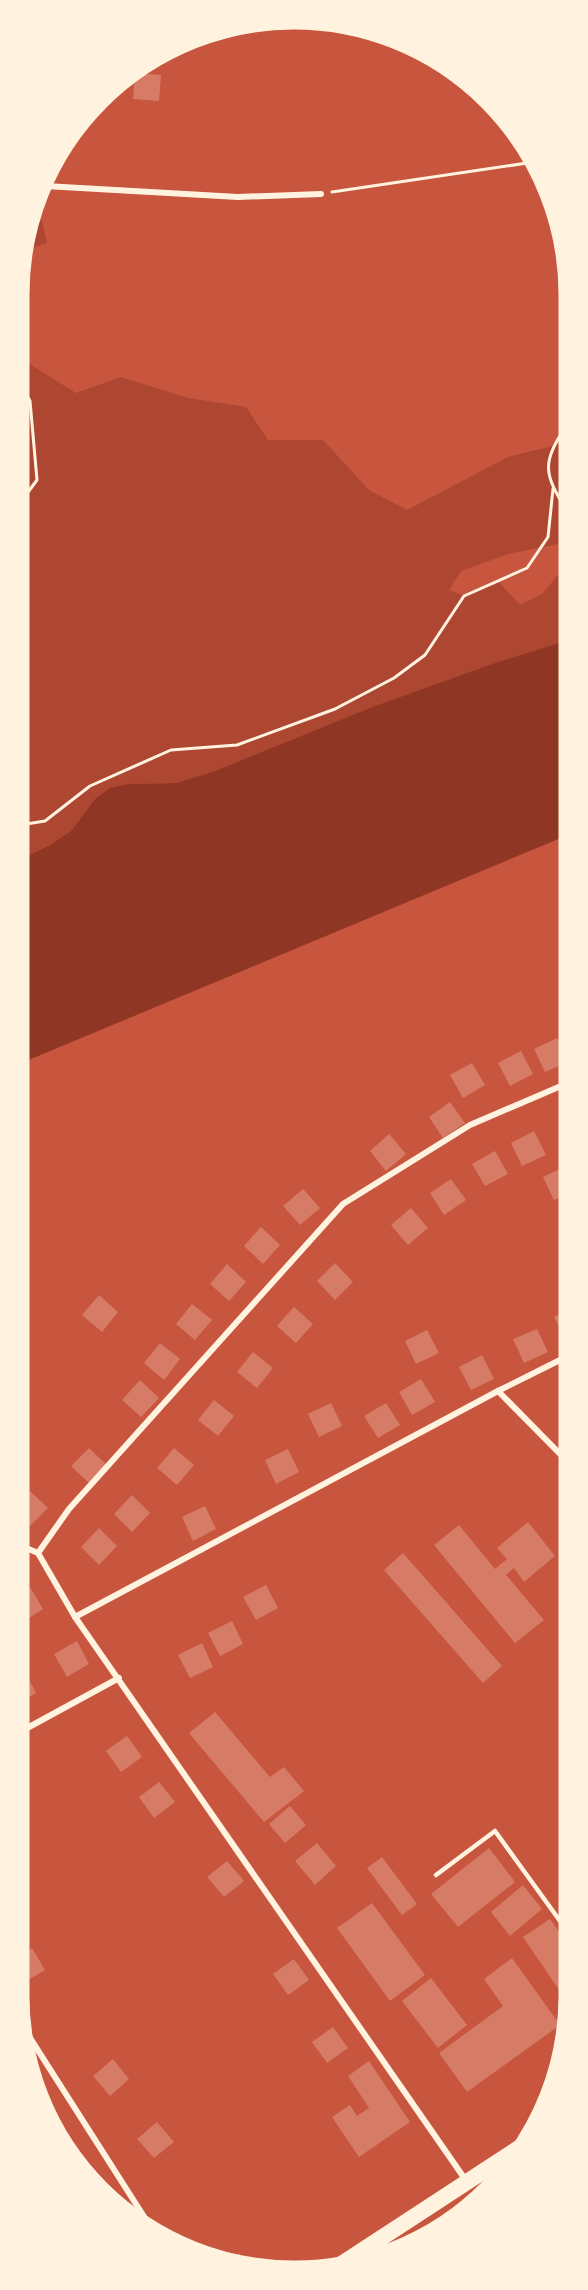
<svg xmlns="http://www.w3.org/2000/svg" width="588" height="2290" font-family="'PT Sans Narrow',sans-serif">
  <style>
    .green { fill: #ae4732 }
    .water { fill: #8f3625 }
    .building { fill: #d67c66 }
    .lines { fill: none; stroke-linecap: round; stroke-linejoin: round }
    .path { stroke: #fff3e0; stroke-width: 3 }
    .service { stroke: #fff3e0; stroke-width: 4.5 }
    .minor { stroke: #fff3e0; stroke-width: 6 }
    .trunk { stroke: #fff3e0; stroke-width: 16 }
    .rim { fill: none; stroke: #fff3e0; stroke-width: 3 }
  </style>
  <rect width="100%" height="100%" fill="#c8553d"/>
  <g class="green">
    <path d="M42 221 47 243 23 251 33 222Z"/>
    <path d="M20 358 76 393 121 377 188 398 246 407 268 440H323L369 490 407 510 508 457 568 442V542L508 554 461 571 449 590 464 596 498 581 520 605 542 594 568 563V640L492 664 215 771 176 783 129 784 95 799 71 831 50 845 20 860Z"/>
  </g>
  <path class="water" d="M568 640V835L19 1064 20 860 50 845 71 831 95 799 110 788 129 784 176 783 215 771 370 708 492 664Z"/>
  <g class="building">
    <path d="M135 73 161 75 159 101 133 99Z"/>
    <path d="M557 1038 568 1062 545 1072 534 1049Z"/>
    <path d="M521 1051 533 1074 510 1086 498 1063Z"/>
    <path d="M472 1063 485 1085 463 1098 450 1075Z"/>
    <path d="M450 1102 465 1123 443 1138 429 1117Z"/>
    <path d="M534 1131 546 1155 522 1166 511 1143Z"/>
    <path d="M389 1134 406 1154 386 1171 370 1151Z"/>
    <path d="M495 1151 508 1174 485 1186 472 1164Z"/>
    <path d="M566 1166 568 1194 554 1200 543 1177Z"/>
    <path d="M451 1179 466 1200 444 1215 430 1193Z"/>
    <path d="M303 1189 320 1208 300 1225 283 1206Z"/>
    <path d="M411 1208 428 1228 408 1245 391 1225Z"/>
    <path d="M261 1227 280 1245 263 1264 244 1246Z"/>
    <path d="M335 1263 353 1282 335 1300 317 1281Z"/>
    <path d="M227 1264 246 1282 229 1301 210 1284Z"/>
    <path d="M99 1295 118 1312 102 1332 82 1315Z"/>
    <path d="M192 1304 212 1320 195 1340 176 1324Z"/>
    <path d="M294 1307 313 1324 296 1343 277 1326Z"/>
    <path d="M568 1309V1339L566 1340 554 1317Z"/>
    <path d="M537 1329 548 1352 524 1363 513 1339Z"/>
    <path d="M427 1330 439 1353 416 1364 405 1341Z"/>
    <path d="M160 1343 180 1359 164 1380 144 1363Z"/>
    <path d="M253 1352 273 1368 257 1388 237 1372Z"/>
    <path d="M482 1355 494 1379 471 1390 459 1367Z"/>
    <path d="M421 1379 435 1402 412 1415 399 1392Z"/>
    <path d="M140 1380 159 1398 141 1417 122 1400Z"/>
    <path d="M214 1400 234 1416 218 1436 198 1420Z"/>
    <path d="M331 1403 342 1426 319 1437 308 1414Z"/>
    <path d="M386 1403 400 1425 378 1438 364 1416Z"/>
    <path d="M89 1448 108 1466 90 1484 71 1466Z"/>
    <path d="M174 1448 194 1465 177 1485 157 1468Z"/>
    <path d="M288 1449 299 1472 276 1484 265 1460Z"/>
    <path d="M29 1490 48 1508 30 1526 19 1516V1500Z"/>
    <path d="M132 1495 150 1513 132 1532 114 1514Z"/>
    <path d="M205 1506 216 1529 193 1541 182 1517Z"/>
    <path d="M528 1522 555 1556 524 1582 514 1568 506 1575 544 1620 515 1643 434 1545 459 1525 495 1569 507 1559 497 1548Z"/>
    <path d="M99 1528 117 1546 99 1565 81 1547Z"/>
    <path d="M403 1553 502 1666 483 1683 384 1570Z"/>
    <path d="M266 1585 278 1608 256 1620 243 1597Z"/>
    <path d="M30 1587 43 1609 21 1623 19 1618V1594Z"/>
    <path d="M232 1621 243 1644 220 1656 208 1633Z"/>
    <path d="M77 1641 89 1664 67 1677 54 1654Z"/>
    <path d="M202 1643 213 1667 190 1678 178 1655Z"/>
    <path d="M24 1670 36 1693 18 1703V1673Z"/>
    <path d="M215 1712 270 1777 284 1767 304 1791 264 1822 189 1733Z"/>
    <path d="M127 1736 142 1757 121 1772 106 1751Z"/>
    <path d="M159 1782 175 1802 154 1818 139 1797Z"/>
    <path d="M290 1806 306 1825 285 1843 269 1824Z"/>
    <path d="M317 1843 336 1866 315 1885 295 1861Z"/>
    <path d="M489 1848 515 1882 458 1927 431 1894Z"/>
    <path d="M382 1857 417 1904 402 1915 367 1868Z"/>
    <path d="M568 1859V1879H567L561 1862Z"/>
    <path d="M227 1861 244 1881 224 1897 207 1877Z"/>
    <path d="M523 1885 542 1909 510 1936 491 1912Z"/>
    <path d="M372 1903 425 1975 390 2001 337 1928Z"/>
    <path d="M550 1919 568 1945V2003L523 1937Z"/>
    <path d="M32 1948 45 1970 23 1983 18 1975V1956Z"/>
    <path d="M512 1958 560 2025 467 2092 439 2053 503 2006 484 1979Z"/>
    <path d="M294 1959 309 1980 288 1995 273 1974Z"/>
    <path d="M431 1978 467 2025 438 2048 402 2001Z"/>
    <path d="M333 2027 348 2048 327 2063 312 2042Z"/>
    <path d="M113 2059 129 2079 110 2096 93 2076Z"/>
    <path d="M369 2061 410 2122 359 2157 332 2117 350 2105 357 2116 369 2108 348 2076Z"/>
    <path d="M157 2122 174 2142 154 2158 137 2139Z"/>
    <path d="M59 2129 76 2149 71 2153 57 2131Z"/>
    <path d="M239 2253 245 2263 230 2259Z"/>
  </g>
  <g class="lines">
    <g class="path">
      <path d="M332 192 534 162"/>
      <path d="M20 503 37 480 30 401 20 383"/>
      <path d="M568 513C543 472 541 464 568 423"/>
      <path d="M20 825 45 821 90 786 171 750 237 745 335 709 394 678 425 655 464 596 527 568 548 537 553 489"/>
    </g>
    <path class="service" d="M436 1875 495 1831 568 1932"/>
    <g class="minor">
      <path d="M45 186 238 197 321 194"/>
      <path d="M498 1391 568 1462"/>
      <path d="M19 1545 38 1553 75 1617 467 2182"/>
      <path d="M38 1553 69 1509 343 1204 470 1125 568 1083"/>
      <path d="M75 1617 498 1391 568 1356"/>
      <path d="M18 1733 119 1678"/>
      <path d="M25 2030 150 2226"/>
    </g>
    <path class="trunk" d="M340 2265 522 2146"/>
  </g>
  <path d="M0 0H588V2290H0ZM294 28H294A266 266 0 0 1 560 294V1996A266 266 0 0 1 294 2262H294A266 266 0 0 1 28 1996V294A266 266 0 0 1 294 28Z" fill="#fff3e0" fill-rule="evenodd"/>
  <path class="rim" d="M294 28H294A266 266 0 0 1 560 294V1996A266 266 0 0 1 294 2262H294A266 266 0 0 1 28 1996V294A266 266 0 0 1 294 28Z"/>
</svg>
